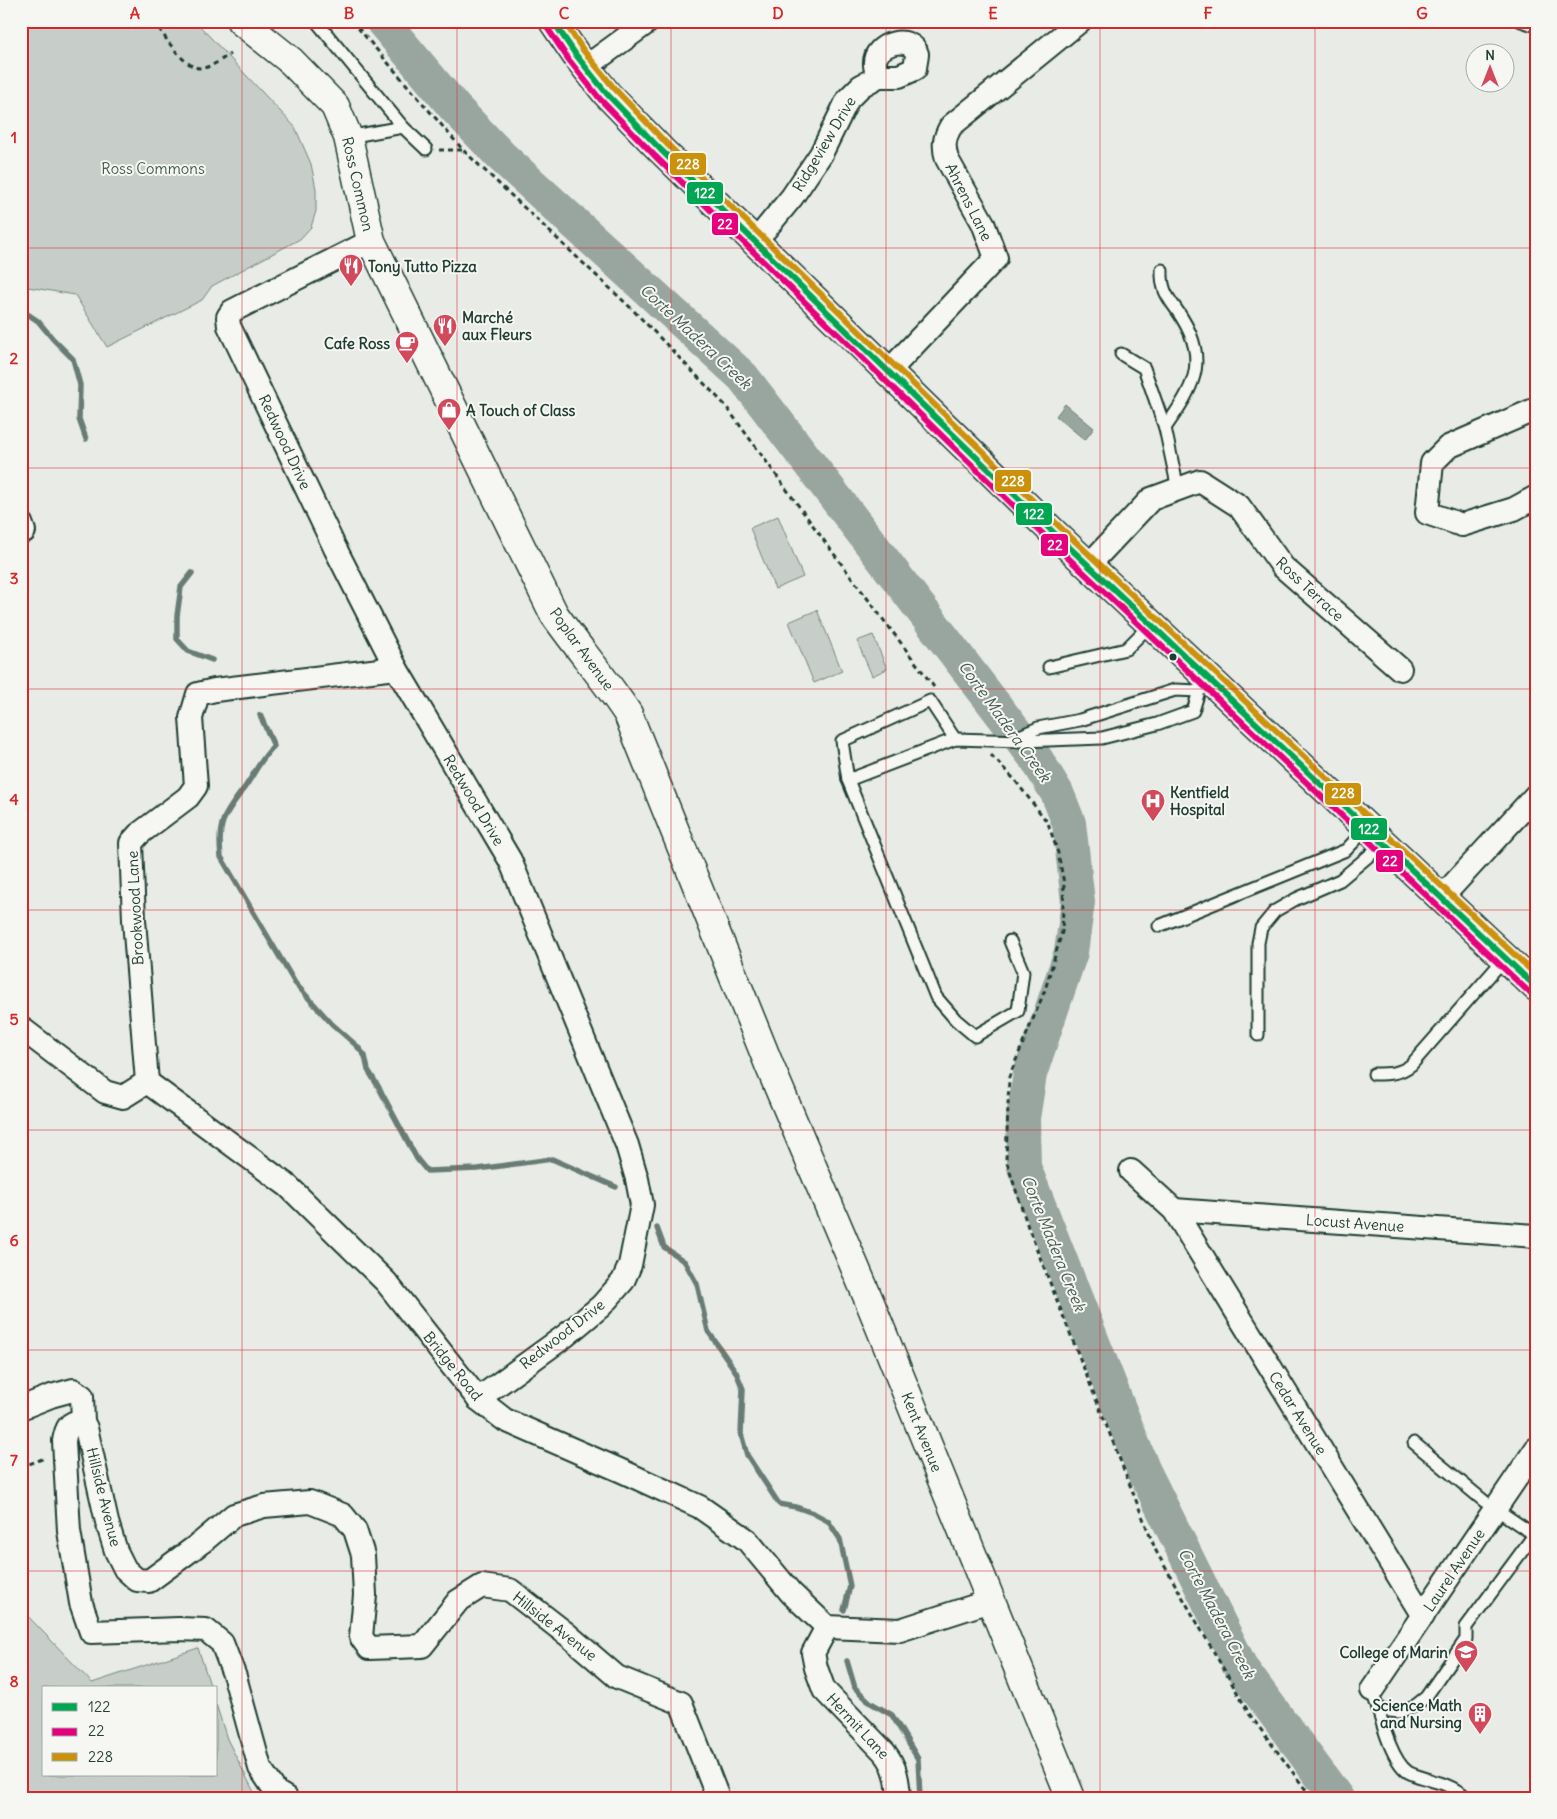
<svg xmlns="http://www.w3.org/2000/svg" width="1557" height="1819" font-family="Delius,sans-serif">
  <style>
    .green { fill: #c7cec9; stroke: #73867e }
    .water { fill: #99a6a0; stroke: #687c75 }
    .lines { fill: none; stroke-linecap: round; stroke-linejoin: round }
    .stream { stroke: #687c75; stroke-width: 5.5 }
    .river { stroke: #99a6a0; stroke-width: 34 }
    .service-casing { stroke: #1f3d34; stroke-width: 15 }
    .minor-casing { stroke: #1f3d34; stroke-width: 26 }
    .tertiary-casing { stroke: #1f3d34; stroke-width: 31 }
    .primary-casing { stroke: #1f3d34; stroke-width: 31 }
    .path { stroke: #1f3d34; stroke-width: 3; stroke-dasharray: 5 4; stroke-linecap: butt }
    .service { stroke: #f6f6f2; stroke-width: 11 }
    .minor { stroke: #f6f6f2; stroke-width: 22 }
    .tertiary { stroke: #f6f6f2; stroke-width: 28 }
    .primary { stroke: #f6f6f2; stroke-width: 28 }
    .bus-1-casing { stroke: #f6f6f2; stroke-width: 10 }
    .bus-2-casing { stroke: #f6f6f2; stroke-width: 10 }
    .bus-3-casing { stroke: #f6f6f2; stroke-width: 10 }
    .bus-1 { stroke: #00a651; stroke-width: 6 }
    .bus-2 { stroke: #e5007d; stroke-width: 6 }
    .bus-3 { stroke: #cc910a; stroke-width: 6 }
    .grid { fill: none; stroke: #d62828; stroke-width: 1; stroke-opacity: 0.55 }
    .bus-dot { fill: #1f3d34; stroke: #f6f6f2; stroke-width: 2 }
    .labels { text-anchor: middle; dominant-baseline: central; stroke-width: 4; stroke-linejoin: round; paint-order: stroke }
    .street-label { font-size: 15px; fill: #1f3d34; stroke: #f6f6f2 }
    .park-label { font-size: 15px; fill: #415a52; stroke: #f6f6f2 }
    .poi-label { font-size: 15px; font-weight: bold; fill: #1f3d34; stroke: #f6f6f2; text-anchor: start }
    .water-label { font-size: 16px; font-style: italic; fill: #445c54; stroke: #f6f6f2 }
    .line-badge { stroke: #f6f6f2; stroke-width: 2 }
    .badge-label { font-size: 14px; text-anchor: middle; font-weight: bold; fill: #fff }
    .neatline { fill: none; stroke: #d62828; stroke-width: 2 }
    .grid-label { font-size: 16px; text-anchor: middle; font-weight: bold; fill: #d62828 }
  </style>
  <rect width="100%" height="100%" fill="#e9ebe7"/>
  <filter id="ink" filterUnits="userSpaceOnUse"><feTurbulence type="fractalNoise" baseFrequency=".02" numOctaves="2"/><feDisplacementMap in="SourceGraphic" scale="10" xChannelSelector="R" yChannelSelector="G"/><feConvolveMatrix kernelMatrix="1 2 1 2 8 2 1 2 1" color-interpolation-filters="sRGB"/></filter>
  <g filter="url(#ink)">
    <g class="green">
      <path d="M21 21H195L295 127 311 164 316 189V211L311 227 300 239 212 286 202 300 107 347 75 295 22 286Z"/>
      <path d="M778 516 803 577 775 589 750 528Z"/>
      <path d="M817 610 842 671 814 683 789 622Z"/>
      <path d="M873 635 887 669 872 676 857 641Z"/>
      <path d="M21 1426H25L22 1610 92 1683 198 1648 211 1688H44V1775H216V1704L227 1739 257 1798H21Z"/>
    </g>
    <path class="water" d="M1065 404 1094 428 1085 440 1056 416Z"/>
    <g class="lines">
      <g class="stream">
        <path d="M21 302 26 313 38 321 53 339 73 359 80 385 79 419 86 439"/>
        <path d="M192 573 181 587 177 616V639L188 651 212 660"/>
        <path d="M260 715 274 746C261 758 255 773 245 787 225 814 217 821 221 857L295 983 332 1024 357 1046 365 1056 368 1070 378 1086 417 1159 427 1171 478 1169 552 1159 616 1187"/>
        <path d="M657 1228 664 1247 685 1262 697 1284 708 1331 736 1372 743 1389 741 1434 747 1455 779 1504 796 1507 813 1513 828 1521 840 1539 850 1586 844 1610"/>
        <path d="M847 1661 855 1688 871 1703 892 1715 918 1759 920 1798"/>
      </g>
      <path class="river" d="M382 21 455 108 501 156 743 377 1037 760 1057 793 1069 823 1078 902 1071 952 1030 1074 1023 1118 1024 1167 1143 1469 1242 1669 1337 1798"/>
      <defs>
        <g id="service">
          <path d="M316 21 403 127"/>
          <path d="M1521 21 1536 26"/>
          <path d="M348 137 403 127 426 149"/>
          <path d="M1162 270C1161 294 1171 300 1182 318 1210 363 1192 389 1165 428L1178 489"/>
          <path d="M1121 354 1144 368 1165 428"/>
          <path d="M1049 667 1126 649 1151 624"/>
          <path d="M955 739 930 701 842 741 848 780 936 997 956 1020 975 1036 1018 1011 1023 972 1010 941"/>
          <path d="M1013 739 1038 728 1080 720 1175 690 1199 691"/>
          <path d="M848 780 955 739 1022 741 1102 738 1157 724 1193 711 1199 691 1208 678"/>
          <path d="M1159 926 1346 850 1367 828"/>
          <path d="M1258 1035V943L1261 928 1275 911 1296 899 1340 880 1383 844"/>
          <path d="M1374 1074C1388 1074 1400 1074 1411 1065L1505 958"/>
          <path d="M1414 1443 1484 1501 1536 1536"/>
          <path d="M1372 1690C1379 1711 1390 1760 1408 1772 1415 1776 1425 1778 1433 1781 1446 1784 1458 1790 1468 1798"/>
          <path d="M1379 1710 1400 1712 1416 1705 1426 1697 1466 1639V1627L1534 1535"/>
        </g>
        <g id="minor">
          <path d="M586 67 649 21"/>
          <path d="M371 241 232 311 228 317 229 326 335 548 396 668 510 860 627 1145 637 1179 642 1205 630 1265 623 1281 601 1306 565 1336 478 1399"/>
          <path d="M755 242 792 197 821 154 848 99 861 86 879 76H899L915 69C915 65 917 58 917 54 912 34 873 42 875 65 875 69 878 73 879 76"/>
          <path d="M888 372 996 258 983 223 947 159C943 146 944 138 951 126L1080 21"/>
          <path d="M1536 409 1448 447 1432 463 1427 513 1462 525 1514 509 1536 497"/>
          <path d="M21 523 24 531"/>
          <path d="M1088 566 1151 499 1200 481 1239 506 1283 567 1400 669"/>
          <path d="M1441 898 1536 795"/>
          <path d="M21 1028 105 1092 123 1097 147 1082 288 1186 386 1282 478 1399 505 1420 624 1472 700 1507 747 1540 791 1593 827 1627 900 1630 990 1601"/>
          <path d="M147 1082 134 920 131 843 139 834 188 797 196 786 191 718 198 694 215 690 396 668"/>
          <path d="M1131 1171 1174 1210 1423 1616"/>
          <path d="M1174 1210 1536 1236"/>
          <path d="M21 1408 51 1396 73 1390 82 1396 83 1422"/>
          <path d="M827 1627 813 1653 816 1668 824 1690 885 1753C896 1767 898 1780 899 1798"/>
          <path d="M1372 1690 1536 1449"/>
          <path d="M286 1798 276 1792 260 1768 235 1677 222 1643 206 1630 179 1629 91 1632 81 1603 69 1531 64 1441C66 1429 69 1420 83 1422L86 1428 107 1522 116 1551 125 1569 137 1580 149 1581 202 1542 234 1515 264 1506 310 1502 343 1515 355 1530 363 1555 365 1595 361 1637 369 1648 422 1646 458 1601 482 1586 510 1590 568 1635 617 1677 681 1703 718 1798"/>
        </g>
        <path id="tertiary" d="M241 21 291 61 335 106 348 137 371 241 554 614C578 648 605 679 628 714L770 1067 871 1305 1071 1798"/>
        <path id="primary" d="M553 21 576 55 607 94 661 150 1054 533 1536 987"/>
      </defs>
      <use href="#service" class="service-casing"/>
      <use href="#minor" class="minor-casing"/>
      <use href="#tertiary" class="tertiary-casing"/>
      <use href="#primary" class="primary-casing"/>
      <g class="path">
        <path d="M154 21C163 34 184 69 201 68 211 68 222 59 230 54"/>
        <path d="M352 21 463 150 632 309 725 405 828 546 934 687"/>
        <path d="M439 150H462"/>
        <path d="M991 755 1014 779 1048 823 1058 853 1064 883 1062 932 1045 990 1009 1077 1006 1160 1028 1227 1156 1551 1250 1715 1312 1798"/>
        <path d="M21 1467 45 1458"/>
      </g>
      <use href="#service" class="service"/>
      <use href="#minor" class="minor"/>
      <use href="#tertiary" class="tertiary"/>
      <use href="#primary" class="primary"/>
      <defs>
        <path id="bus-1" d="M553 21 576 55 607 94 661 150 1054 533 1536 987"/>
        <path id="bus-2" d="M546 26 569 60 600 99 655 156 1048 539 1530 993"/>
        <path id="bus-3" d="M564 21 583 50 614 88 667 144 1060 527 1536 975"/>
      </defs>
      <use href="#bus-1" class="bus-1-casing"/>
      <use href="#bus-2" class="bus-2-casing"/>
      <use href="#bus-3" class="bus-3-casing"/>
      <use href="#bus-1" class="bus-1"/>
      <use href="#bus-2" class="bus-2"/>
      <use href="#bus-3" class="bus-3"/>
    </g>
  </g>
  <path class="grid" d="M242 21V1798M457 21V1798M671 21V1798M886 21V1798M1100 21V1798M1315 21V1798M21 248H1536M21 468H1536M21 689H1536M21 910H1536M21 1130H1536M21 1350H1536M21 1571H1536"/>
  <defs>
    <symbol id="restaurant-pin" viewBox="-11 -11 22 30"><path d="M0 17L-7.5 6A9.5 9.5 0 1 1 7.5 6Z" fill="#d1495b" stroke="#f6f6f2"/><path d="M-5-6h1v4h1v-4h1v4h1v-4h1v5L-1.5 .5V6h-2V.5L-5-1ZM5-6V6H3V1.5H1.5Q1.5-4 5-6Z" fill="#fff"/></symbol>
    <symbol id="cafe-pin" viewBox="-11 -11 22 30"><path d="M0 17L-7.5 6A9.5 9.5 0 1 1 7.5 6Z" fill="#d1495b" stroke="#f6f6f2"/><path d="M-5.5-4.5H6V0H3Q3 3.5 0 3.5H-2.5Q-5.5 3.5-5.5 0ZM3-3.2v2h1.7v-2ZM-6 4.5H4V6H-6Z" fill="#fff"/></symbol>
    <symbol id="shop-pin" viewBox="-11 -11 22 30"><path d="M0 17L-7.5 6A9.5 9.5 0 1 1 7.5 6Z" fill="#d1495b" stroke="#f6f6f2"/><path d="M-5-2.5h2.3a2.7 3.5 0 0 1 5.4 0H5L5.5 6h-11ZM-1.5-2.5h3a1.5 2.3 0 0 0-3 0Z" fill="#fff"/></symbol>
    <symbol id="hospital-pin" viewBox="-11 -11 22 30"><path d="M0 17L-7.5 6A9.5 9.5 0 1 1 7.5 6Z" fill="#d1495b" stroke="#f6f6f2"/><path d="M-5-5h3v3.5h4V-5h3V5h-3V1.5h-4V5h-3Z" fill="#fff"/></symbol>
    <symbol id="university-pin" viewBox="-11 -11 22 30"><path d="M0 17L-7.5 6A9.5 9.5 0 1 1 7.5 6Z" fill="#d1495b" stroke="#f6f6f2"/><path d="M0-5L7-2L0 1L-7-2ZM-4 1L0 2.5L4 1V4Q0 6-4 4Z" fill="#fff"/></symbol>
    <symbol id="building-pin" viewBox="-11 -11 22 30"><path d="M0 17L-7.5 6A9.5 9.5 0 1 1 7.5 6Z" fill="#d1495b" stroke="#f6f6f2"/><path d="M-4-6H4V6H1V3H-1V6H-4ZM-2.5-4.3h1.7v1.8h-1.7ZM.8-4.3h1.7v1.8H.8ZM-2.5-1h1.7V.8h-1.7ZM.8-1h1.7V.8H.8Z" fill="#fff"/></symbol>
  </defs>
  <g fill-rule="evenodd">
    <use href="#restaurant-pin" x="337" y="252" width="28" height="38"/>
    <use href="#restaurant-pin" x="431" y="312" width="28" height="38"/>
    <use href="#cafe-pin" x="393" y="329" width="28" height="38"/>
    <use href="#shop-pin" x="435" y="396" width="28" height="38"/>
    <use href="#hospital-pin" x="1139" y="787" width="28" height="38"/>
    <use href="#university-pin" x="1452" y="1638" width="28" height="38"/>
    <use href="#building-pin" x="1466" y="1700" width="28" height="38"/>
  </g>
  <circle class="bus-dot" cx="1173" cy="657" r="4.5"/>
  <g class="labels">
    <g class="street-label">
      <text transform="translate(824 144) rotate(-59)">Ridgeview Drive</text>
      <text transform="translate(358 184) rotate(77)">Ross Common</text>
      <text transform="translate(969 202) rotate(63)">Ahrens Lane</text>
      <text transform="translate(285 442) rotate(65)">Redwood Drive</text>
      <text transform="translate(1310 589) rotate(43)">Ross Terrace</text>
      <text transform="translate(582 649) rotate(54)">Poplar Avenue</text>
      <text transform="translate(474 800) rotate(59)">Redwood Drive</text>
      <text transform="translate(135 908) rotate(-93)">Brookwood Lane</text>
      <text transform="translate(1355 1223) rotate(4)">Locust Avenue</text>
      <text transform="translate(562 1334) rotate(-38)">Redwood Drive</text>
      <text transform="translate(453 1366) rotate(51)">Bridge Road</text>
      <text transform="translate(1298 1413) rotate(58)">Cedar Avenue</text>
      <text transform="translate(922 1432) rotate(68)">Kent Avenue</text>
      <text transform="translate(104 1497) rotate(76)">Hillside Avenue</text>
      <text transform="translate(1454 1570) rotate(-56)">Laurel Avenue</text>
      <text transform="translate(555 1626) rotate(38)">Hillside Avenue</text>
      <text transform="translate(858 1726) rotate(47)">Hermit Lane</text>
    </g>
    <g class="park-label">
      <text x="153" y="168">Ross Commons</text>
    </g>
    <g class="poi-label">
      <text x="368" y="266">Tony Tutto Pizza</text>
      <text x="462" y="317">Marché<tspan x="462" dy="17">aux Fleurs</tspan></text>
      <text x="390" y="343" text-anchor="end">Cafe Ross</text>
      <text x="466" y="410">A Touch of Class</text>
      <text x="1170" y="792">Kentfield<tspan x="1170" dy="17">Hospital</tspan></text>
      <text x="1448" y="1652" text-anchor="end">College of Marin</text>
      <text x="1462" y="1705" text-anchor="end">Science Math<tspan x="1462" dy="17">and Nursing</tspan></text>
    </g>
    <g class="water-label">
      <text transform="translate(696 336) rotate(43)">Corte Madera Creek</text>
      <text transform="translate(1005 721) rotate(54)">Corte Madera Creek</text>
      <text transform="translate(1054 1243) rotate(68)">Corte Madera Creek</text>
      <text transform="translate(1217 1613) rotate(62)">Corte Madera Creek</text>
    </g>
  </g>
  <g class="line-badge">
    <rect x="669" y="152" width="38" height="24" rx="5" fill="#cc910a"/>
    <rect x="686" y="181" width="38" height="24" rx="5" fill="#00a651"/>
    <rect x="711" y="212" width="28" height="24" rx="5" fill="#e5007d"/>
    <rect x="994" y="469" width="38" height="24" rx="5" fill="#cc910a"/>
    <rect x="1015" y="502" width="38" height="24" rx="5" fill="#00a651"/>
    <rect x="1040" y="533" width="29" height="24" rx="5" fill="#e5007d"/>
    <rect x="1324" y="782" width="38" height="24" rx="5" fill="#cc910a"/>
    <rect x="1350" y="817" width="38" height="24" rx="5" fill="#00a651"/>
    <rect x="1375" y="849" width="29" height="24" rx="5" fill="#e5007d"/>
  </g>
  <g class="badge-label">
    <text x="688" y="169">228</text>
    <text x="705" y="198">122</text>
    <text x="725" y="229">22</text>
    <text x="1013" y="486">228</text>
    <text x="1034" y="519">122</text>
    <text x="1055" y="550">22</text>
    <text x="1343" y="798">228</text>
    <text x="1369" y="834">122</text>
    <text x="1390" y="866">22</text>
  </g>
  <rect width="1557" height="1819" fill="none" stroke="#f6f6f2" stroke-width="55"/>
  <rect x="42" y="1686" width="175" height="90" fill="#f6f6f2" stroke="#a0aca6"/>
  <rect x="52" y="1703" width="25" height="8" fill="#00a651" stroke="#a0aca6"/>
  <text x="88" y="1712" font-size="15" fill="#1f3d34">122</text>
  <rect x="52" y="1728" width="25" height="8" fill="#e5007d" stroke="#a0aca6"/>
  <text x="88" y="1736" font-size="15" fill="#1f3d34">22</text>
  <rect x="52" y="1753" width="25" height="8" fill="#cc910a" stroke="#a0aca6"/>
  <text x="88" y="1762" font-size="15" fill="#1f3d34">228</text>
  <g transform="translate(1490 68)"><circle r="24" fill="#f6f6f2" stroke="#a0aca6"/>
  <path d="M0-4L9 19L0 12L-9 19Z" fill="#d1495b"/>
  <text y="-8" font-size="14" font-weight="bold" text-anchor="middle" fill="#1f3d34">N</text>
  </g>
  <rect x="28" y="28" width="1502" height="1764" class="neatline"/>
  <g class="grid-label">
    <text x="135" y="19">A</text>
    <text x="349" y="19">B</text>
    <text x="564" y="19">C</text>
    <text x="778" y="19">D</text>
    <text x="993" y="19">E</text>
    <text x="1208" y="19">F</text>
    <text x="1422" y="19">G</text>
    <text x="14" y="143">1</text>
    <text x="14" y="364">2</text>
    <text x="14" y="584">3</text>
    <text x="14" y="805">4</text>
    <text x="14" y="1025">5</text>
    <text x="14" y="1246">6</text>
    <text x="14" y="1466">7</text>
    <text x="14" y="1687">8</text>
  </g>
</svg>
